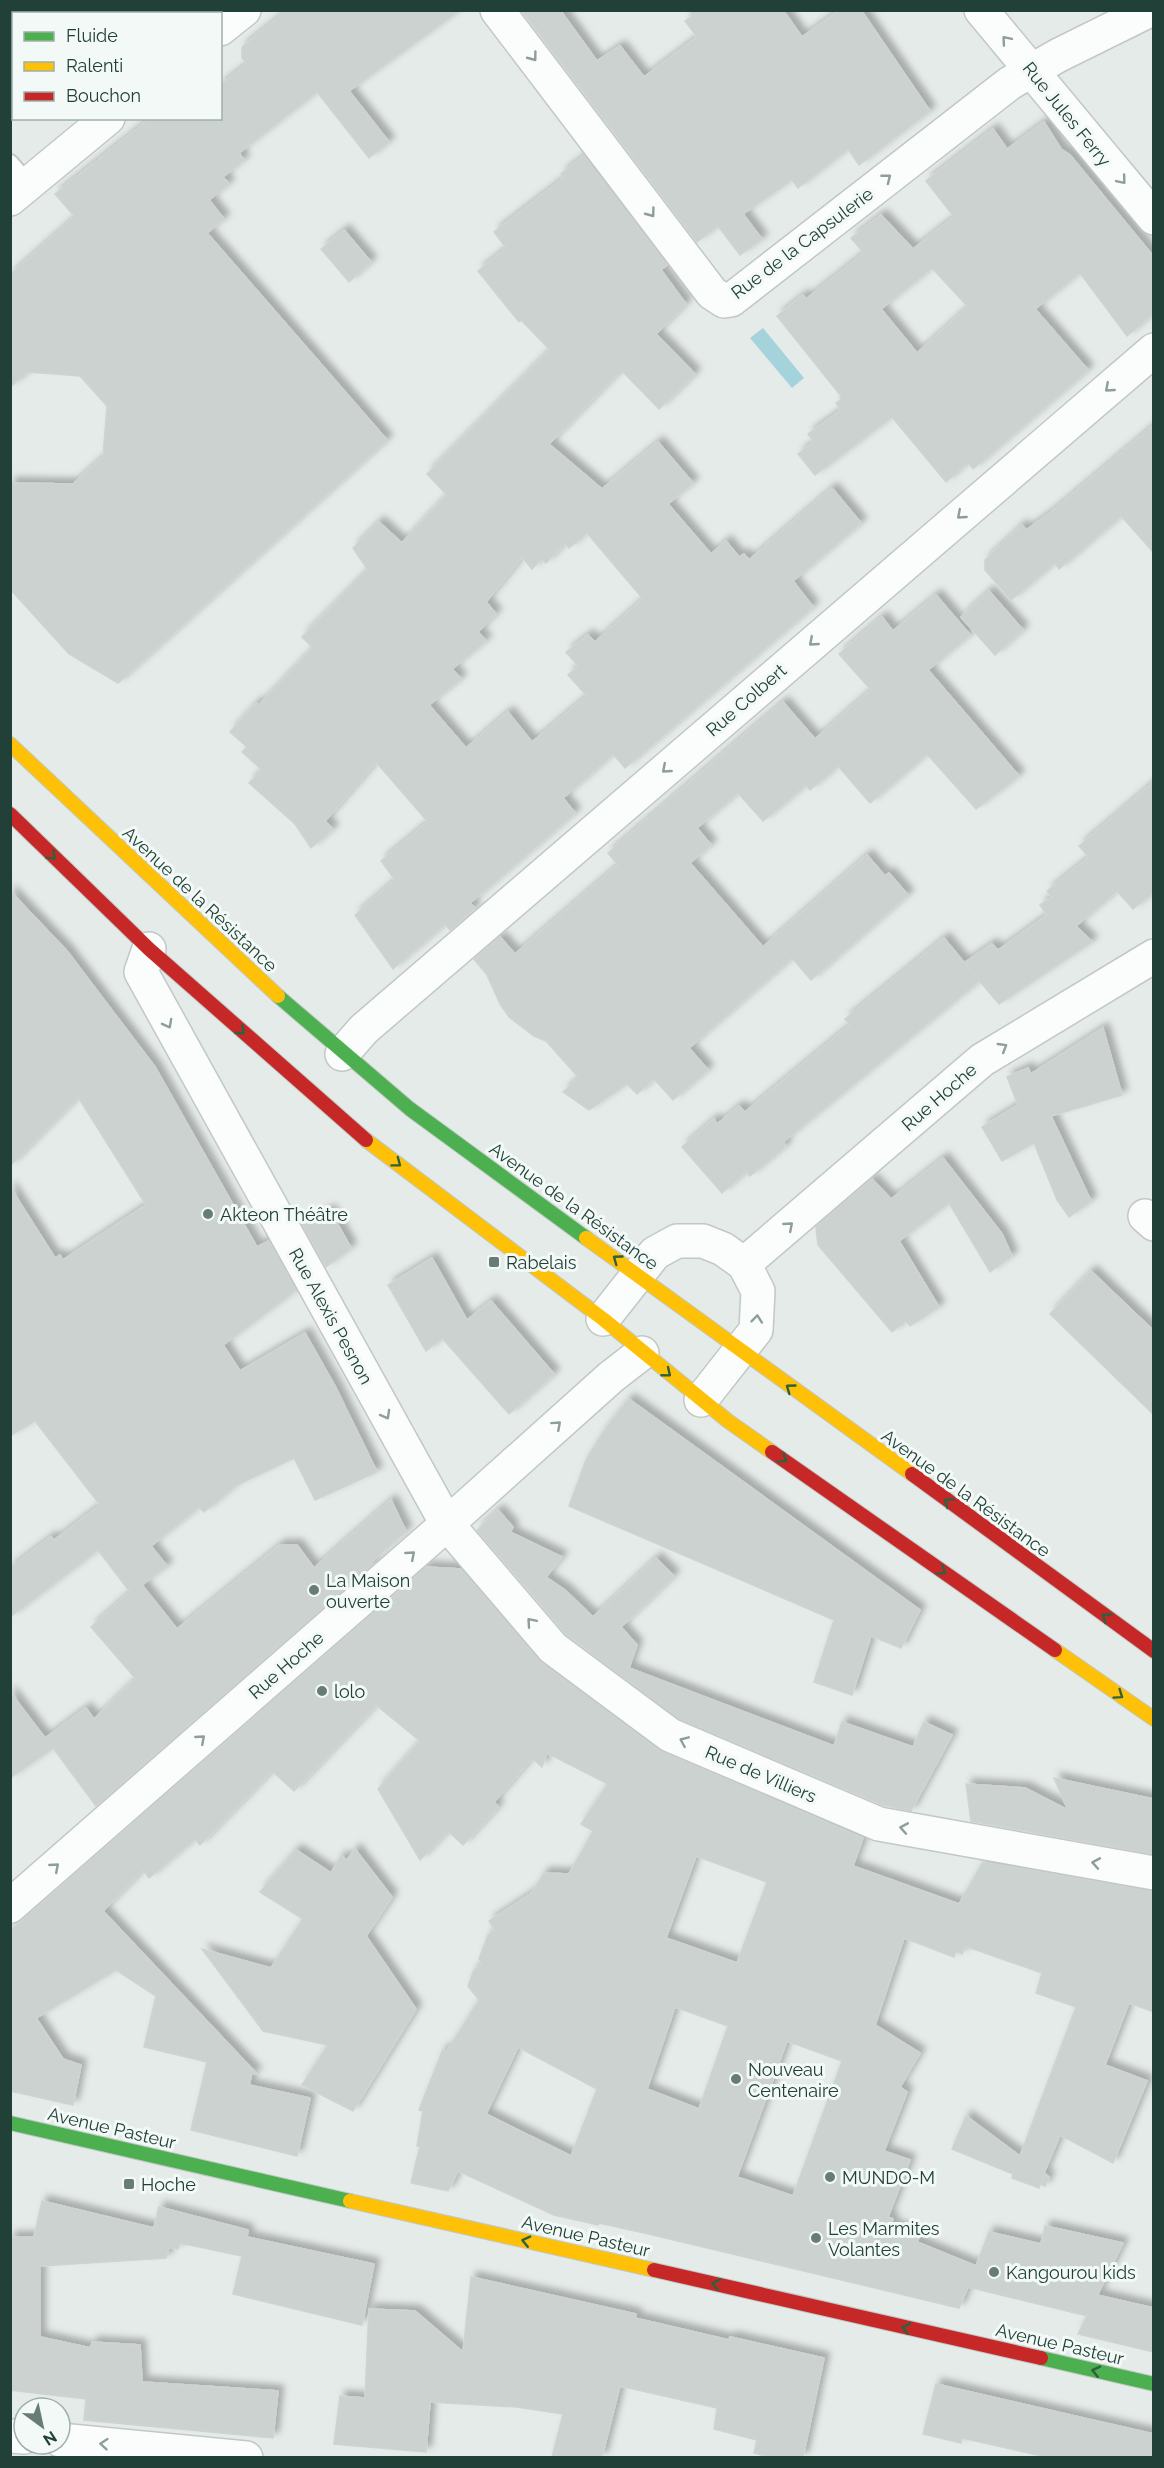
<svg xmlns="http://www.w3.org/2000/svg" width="1164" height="2468" font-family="Raleway,sans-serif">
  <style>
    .water { fill: #a4d3db }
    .building { fill: #ccd2d0; stroke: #ced4d1; stroke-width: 1.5; fill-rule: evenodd; filter: url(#shadow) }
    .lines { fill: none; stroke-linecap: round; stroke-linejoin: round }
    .lane-casing { stroke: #c2c8c5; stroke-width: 20 }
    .street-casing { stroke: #c2c8c5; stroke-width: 36 }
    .fast-casing { stroke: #c0c9c5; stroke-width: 16 }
    .slow-casing { stroke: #c0c9c5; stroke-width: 16 }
    .jam-casing { stroke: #c0c9c5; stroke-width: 16 }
    .lane { stroke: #fbfcfc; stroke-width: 16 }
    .street { stroke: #fbfcfc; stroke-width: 33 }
    .fast { stroke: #4caf50; stroke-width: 14 }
    .slow { stroke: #ffc107; stroke-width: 14 }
    .jam { stroke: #c62828; stroke-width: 14 }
    .oneway { stroke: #8e9e9a }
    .oneway2 { stroke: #2e613e }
    .poi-dot { fill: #667c75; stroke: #f3f9f6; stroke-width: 2 }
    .labels { text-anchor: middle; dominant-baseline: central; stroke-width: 6; stroke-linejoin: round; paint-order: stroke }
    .street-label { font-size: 18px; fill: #214037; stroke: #f3f9f6 }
    .poi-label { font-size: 18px; fill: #214037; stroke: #f3f9f6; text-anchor: start }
  </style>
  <defs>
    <filter id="shadow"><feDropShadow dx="5.5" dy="-5.5" stdDeviation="3" flood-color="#0004"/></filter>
  </defs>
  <rect width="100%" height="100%" fill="#e5ebe8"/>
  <path class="water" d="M763 328 804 378 792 388 750 338Z"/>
  <g class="building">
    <path d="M288 10H460L349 91 389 142 369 158 317 92 239 153 244 160 223 177 229 184 209 200 224 219 207 233 387 440 118 683 69 654 10 589V483L73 484 103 457 107 406 80 376 28 372 10 387V275L75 217 55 194 151 118H220V85L247 64 242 58V47Z"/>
    <path d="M521 10H560L597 61 620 46 644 77 697 37 685 21 701 10H783L802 37 840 10H861L930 111 859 165 848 149 798 188 792 180 743 214 762 239 740 255 718 226 697 242Z"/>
    <path d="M1044 122 1061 149 1070 155 1154 257V313L1127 336 1080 273 1035 309 1088 370 973 469 968 462 946 482 892 417 815 475 798 454 814 442 808 434 841 410 836 403 841 400V396L777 316 803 295 806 299 864 253 851 238 881 215 913 249 954 217 926 181 993 129 1007 149ZM932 268 968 307 917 353 881 309Z"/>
    <path d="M584 156 667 265 661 270 686 304 656 334 695 374 659 409 621 370 549 444 602 489 658 442 693 483 668 504 711 554 726 541 739 557 744 554 749 560 832 488 861 523 793 581 813 607 625 768 613 754 563 798 575 813 470 903 475 908 450 930 445 924 393 969 355 915 395 880 381 861 428 822 376 762 325 821 333 829 311 848 295 824 249 783 262 770 242 752 247 747 230 732 256 703 259 705 313 648 302 637 368 570 353 548 379 522 402 543 447 495 427 474 550 350 521 320 519 322 478 271 506 248 494 232 564 178 561 174ZM587 533 643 599 595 642 588 635 566 652 578 666 568 675 587 696 532 742 508 712 466 748 429 705 461 679 452 669 486 641 478 632 496 614 486 602 522 557 532 569 541 559 546 563 565 543 569 548Z"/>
    <path d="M344 230 371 262 349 282 321 249Z"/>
    <path d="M1154 425V553L1121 516 1059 569 1055 563 1011 600 985 570V560L1022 525 1026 530 1050 513Z"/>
    <path d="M989 591 1023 630 995 655 961 617Z"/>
    <path d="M936 595 970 635 928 670 1019 776 976 809 927 754 870 803 838 766 810 790 806 785 763 821 738 793 697 828 711 845 690 863 763 947 867 855 885 876 889 873 908 895 811 980 792 958 689 1048 708 1070 673 1100 654 1079 637 1094 627 1084 589 1110 563 1092 579 1078 546 1041 534 1036 509 1017 500 1004 487 975 474 959 500 937 515 954 618 865 608 853 783 702 815 739 871 690 839 654 882 617 893 631Z"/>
    <path d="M1154 782V892L1133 909 1117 891 1076 926 1092 942 999 1004 964 963 992 944 998 950 1047 915 1040 905 1052 897 1047 891 1089 857 1079 846Z"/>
    <path d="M10 891 67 951 155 1067 257 1247 269 1241 296 1290 223 1345 240 1371 305 1333 335 1386 377 1472 315 1500 294 1458 235 1486 204 1512 199 1507 151 1546 167 1566 142 1585 177 1629 280 1545H297L314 1568 391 1500 406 1531 369 1564H373L96 1806 53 1748 10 1778V1692L45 1738 86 1708 94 1719 136 1679 91 1627 130 1592 98 1550 10 1617V1568L51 1537 54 1540 100 1505 35 1421 10 1436V1187L55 1258 60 1255 63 1260 146 1205 78 1097 10 1166Z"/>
    <path d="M944 938 979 981 783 1142 786 1146 750 1176 746 1172 722 1193 682 1147 714 1119 717 1124 739 1106 745 1112 850 1025 845 1019Z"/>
    <path d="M1103 1028 1122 1095 1051 1116 1091 1201 1069 1217 1057 1200 1034 1143 1002 1161 982 1127 1018 1105 1007 1077 1028 1068 1031 1074Z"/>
    <path d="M943 1158 1002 1234 1012 1256 990 1272 949 1203 899 1241 939 1307 910 1326 906 1321 892 1332 818 1245 816 1227 872 1179 891 1199Z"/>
    <path d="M330 1210 351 1248 326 1267 302 1224Z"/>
    <path d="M432 1258 467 1320 491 1301 554 1374 509 1414 442 1338 426 1351 388 1285Z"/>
    <path d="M1091 1271 1154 1331V1415L1050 1314Z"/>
    <path d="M629 1399 920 1610 901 1648 871 1636 852 1695 814 1682 834 1620 569 1506 586 1460 604 1431Z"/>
    <path d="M498 1510 513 1527 510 1532 562 1557 546 1577 565 1590 593 1617 656 1558 674 1576 621 1627 637 1645 629 1668 834 1746 842 1722 913 1747 924 1722 952 1735 911 1811 883 1805 679 1719 566 1634 477 1530Z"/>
    <path d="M426 1567 461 1569 542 1663 659 1750 863 1838 853 1866 959 1904 983 1862 1154 1891V2012L1129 2003 1105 2065 1147 2081 1113 2163 1060 2135 1044 2173 1049 2177 1045 2186 1040 2184 1039 2188 1012 2178 1013 2174 952 2149 966 2116 1020 2156 1076 2007 1036 1993 1042 1973 965 1946 962 1954 956 1951 954 1957 904 1938 875 2025 920 2053 900 2087 907 2092 884 2151 910 2160 888 2217 893 2219 891 2224 920 2235 917 2242 976 2266 989 2232 1041 2244 1045 2226 1123 2243 1087 2316 968 2287 959 2308 653 2235 599 2223 598 2225 554 2215 458 2171 448 2191 411 2183 420 2146H417L423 2111 419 2110 443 2049 446 2053 479 2000 468 1986 474 1970 482 1965 479 1959 488 1935 495 1930 489 1921 532 1893 544 1873 569 1874 593 1831 581 1824 608 1784 547 1753 542 1767 532 1758 494 1802 498 1807 463 1845 448 1831 420 1860 378 1789 420 1741 376 1705 294 1791 272 1771 200 1845 195 1839 149 1878 143 1870 103 1911 257 2074 252 2073 249 2085 310 2098 297 2156 191 2130 207 2062 144 2047 156 1996 116 1970 36 2018 63 2059 81 2065 73 2105 10 2091V1931ZM696 1856 767 1882 737 1963 666 1938ZM675 2007 728 2026 699 2109 647 2089ZM787 2041 842 2061 793 2196 737 2177ZM518 2047 597 2089 571 2156 486 2114Z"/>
    <path d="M1054 1778 1154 1799V1854L971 1821 966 1784 1025 1788 1068 1810Z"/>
    <path d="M355 1849 392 1897 366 1936 416 2009 353 2111 302 2085 328 2045 263 2031 202 1949 271 1968 303 1919 260 1892 296 1850 331 1873 341 1856 347 1860Z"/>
    <path d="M42 2201 154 2228 159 2207 248 2230 247 2237 374 2264 362 2325 233 2294 242 2256 180 2243 178 2249 169 2247 166 2258 40 2266V2337L91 2348 92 2342 140 2345 142 2382 278 2391 273 2438 84 2420 86 2399 10 2390V2237H34Z"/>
    <path d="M471 2277 636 2314 635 2318 729 2340 730 2337 824 2358 803 2457H769L754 2453 757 2440 714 2429 717 2408 620 2386 602 2457H552L563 2414 517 2407 430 2402 426 2452 334 2444 340 2396 365 2398 369 2309 415 2311 463 2352Z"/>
    <path d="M1097 2295 1154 2308V2352L1078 2334Z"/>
    <path d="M936 2384 1154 2434V2457H1046L962 2438 961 2443 923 2434Z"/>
  </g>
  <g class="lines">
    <defs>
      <path id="lane" d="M10 163 28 184"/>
      <g id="street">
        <path d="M497 10 712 293 724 301 731 300 1010 83 1059 55 1150 10"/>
        <path d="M981 10 1154 218"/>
        <path d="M220 29 244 10"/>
        <path d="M10 199 108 118"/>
        <path d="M149 949 141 972 447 1524 553 1648 670 1735 879 1824 1154 1873"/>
        <path d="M342 1054 364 1029 1154 350"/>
        <path d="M1145 1216 1154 1224"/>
        <path d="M744 1264 982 1060 1154 956"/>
        <path d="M603 1319 655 1253 677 1241H703L723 1249 744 1264 758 1291 756 1330 701 1400"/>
        <path d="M10 1906 447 1524 611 1377 642 1353"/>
        <path d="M10 2436 24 2437"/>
        <path d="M60 2440 246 2458"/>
      </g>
      <g id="fast">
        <path d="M278 996 410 1109 586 1238"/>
        <path d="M10 2123 350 2201"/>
        <path d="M1041 2358 1154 2384"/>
      </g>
      <g id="slow">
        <path d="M10 744 278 996"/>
        <path d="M366 1140 603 1319 728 1421 772 1452"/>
        <path d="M586 1238 912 1474"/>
        <path d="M1055 1650 1154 1719"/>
        <path d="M350 2201 654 2270"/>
      </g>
      <g id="jam">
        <path d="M10 814 149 949 366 1140"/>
        <path d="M772 1452 1055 1650"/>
        <path d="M912 1474 1154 1651"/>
        <path d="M654 2270 1041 2358"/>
      </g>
    </defs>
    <use href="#lane" class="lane-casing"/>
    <use href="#street" class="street-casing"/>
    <use href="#fast" class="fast-casing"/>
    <use href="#slow" class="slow-casing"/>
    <use href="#jam" class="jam-casing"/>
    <use href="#lane" class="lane"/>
    <use href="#street" class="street"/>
    <use href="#fast" class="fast"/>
    <use href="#slow" class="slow"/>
    <use href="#jam" class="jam"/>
  </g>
  <defs><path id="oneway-chevron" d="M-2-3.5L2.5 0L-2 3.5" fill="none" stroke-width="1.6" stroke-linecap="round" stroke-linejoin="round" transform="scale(1.5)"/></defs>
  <g class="oneway">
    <use href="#oneway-chevron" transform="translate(1006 40) rotate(-130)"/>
    <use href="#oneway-chevron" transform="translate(533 57) rotate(53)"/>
    <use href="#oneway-chevron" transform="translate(887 178) rotate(-38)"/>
    <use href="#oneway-chevron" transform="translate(1122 180) rotate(50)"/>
    <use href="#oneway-chevron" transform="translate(651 213) rotate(53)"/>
    <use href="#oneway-chevron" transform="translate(1109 388) rotate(139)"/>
    <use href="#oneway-chevron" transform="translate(961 515) rotate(139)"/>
    <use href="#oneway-chevron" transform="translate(813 642) rotate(139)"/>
    <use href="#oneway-chevron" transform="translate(666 769) rotate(139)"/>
    <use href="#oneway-chevron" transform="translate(168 1024) rotate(62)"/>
    <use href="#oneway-chevron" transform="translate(1003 1047) rotate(-31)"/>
    <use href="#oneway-chevron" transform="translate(789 1226) rotate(-41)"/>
    <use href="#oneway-chevron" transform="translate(757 1319) rotate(-84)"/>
    <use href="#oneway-chevron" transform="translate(386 1415) rotate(61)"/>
    <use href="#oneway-chevron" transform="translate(557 1425) rotate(-42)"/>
    <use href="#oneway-chevron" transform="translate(411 1555) rotate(-41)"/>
    <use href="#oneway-chevron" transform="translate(531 1622) rotate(-131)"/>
    <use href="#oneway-chevron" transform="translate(201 1739) rotate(-41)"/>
    <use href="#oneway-chevron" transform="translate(684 1741) rotate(-157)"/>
    <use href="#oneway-chevron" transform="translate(904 1828) rotate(-170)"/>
    <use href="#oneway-chevron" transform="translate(1096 1863) rotate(-170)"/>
    <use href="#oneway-chevron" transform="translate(55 1867) rotate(-41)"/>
    <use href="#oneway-chevron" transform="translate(104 2444) rotate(-175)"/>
  </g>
  <g class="oneway2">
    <use href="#oneway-chevron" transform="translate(52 856) rotate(45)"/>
    <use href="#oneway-chevron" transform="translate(241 1031) rotate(42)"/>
    <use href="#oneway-chevron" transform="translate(397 1163) rotate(37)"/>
    <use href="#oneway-chevron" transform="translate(617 1259) rotate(-144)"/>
    <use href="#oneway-chevron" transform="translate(667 1373) rotate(39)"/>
    <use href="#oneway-chevron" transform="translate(790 1388) rotate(-144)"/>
    <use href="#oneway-chevron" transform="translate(783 1459) rotate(35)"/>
    <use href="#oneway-chevron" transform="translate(948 1502) rotate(-144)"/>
    <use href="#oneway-chevron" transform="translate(942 1571) rotate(35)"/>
    <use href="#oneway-chevron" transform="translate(1106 1617) rotate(-144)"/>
    <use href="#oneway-chevron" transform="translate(1119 1695) rotate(35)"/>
    <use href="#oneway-chevron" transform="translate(526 2241) rotate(-167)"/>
    <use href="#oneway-chevron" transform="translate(716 2284) rotate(-167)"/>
    <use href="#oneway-chevron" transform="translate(906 2328) rotate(-167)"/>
    <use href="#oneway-chevron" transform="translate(1096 2371) rotate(-167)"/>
  </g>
  <g class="poi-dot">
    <circle cx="208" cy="1214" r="6"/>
    <rect x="488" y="1256" width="12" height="12" rx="3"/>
    <circle cx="314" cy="1590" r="6"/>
    <circle cx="322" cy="1691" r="6"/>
    <circle cx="736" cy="2079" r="6"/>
    <circle cx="830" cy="2177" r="6"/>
    <rect x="123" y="2178" width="12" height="12" rx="3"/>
    <circle cx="816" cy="2238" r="6"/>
    <circle cx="994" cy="2272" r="6"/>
  </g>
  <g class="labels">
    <g class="street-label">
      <text transform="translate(1067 114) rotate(51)">Rue Jules Ferry</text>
      <text transform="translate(802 243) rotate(-37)">Rue de la Capsulerie</text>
      <text transform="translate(746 700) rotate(-41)">Rue Colbert</text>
      <text transform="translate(200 899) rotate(43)">Avenue de la Résistance</text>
      <text transform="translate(939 1097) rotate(-41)">Rue Hoche</text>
      <text transform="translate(574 1206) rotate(36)">Avenue de la Résistance</text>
      <text transform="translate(331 1316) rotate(61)">Rue Alexis Pesnon</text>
      <text transform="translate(966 1493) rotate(36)">Avenue de la Résistance</text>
      <text transform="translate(286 1665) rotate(-41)">Rue Hoche</text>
      <text transform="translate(761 1774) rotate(23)">Rue de Villiers</text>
      <text transform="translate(112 2128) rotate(13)">Avenue Pasteur</text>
      <text transform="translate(586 2236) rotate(13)">Avenue Pasteur</text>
      <text transform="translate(1060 2344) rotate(13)">Avenue Pasteur</text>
    </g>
    <g class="poi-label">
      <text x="220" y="1214">Akteon Théâtre</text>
      <text x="506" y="1262">Rabelais</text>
      <text x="326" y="1580">La Maison<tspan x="326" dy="21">ouverte</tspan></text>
      <text x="334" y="1691">lolo</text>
      <text x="748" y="2069">Nouveau<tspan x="748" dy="21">Centenaire</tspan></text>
      <text x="842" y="2177">MUNDO-M</text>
      <text x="141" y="2184">Hoche</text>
      <text x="828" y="2228">Les Marmites<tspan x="828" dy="21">Volantes</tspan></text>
      <text x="1006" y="2272">Kangourou kids</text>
    </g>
  </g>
  <rect width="1164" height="2468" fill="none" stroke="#214037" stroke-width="24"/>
  <rect x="12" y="12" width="210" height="108" fill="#f3f9f6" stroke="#9fafaa" stroke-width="1.5"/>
  <rect x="24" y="32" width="30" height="9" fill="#4caf50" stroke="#9fafaa" stroke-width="1.5"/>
  <text x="66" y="42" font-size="18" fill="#214037">Fluide</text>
  <rect x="24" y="62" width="30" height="9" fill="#ffc107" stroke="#9fafaa" stroke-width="1.5"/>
  <text x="66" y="72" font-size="18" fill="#214037">Ralenti</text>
  <rect x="24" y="92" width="30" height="9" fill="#c62828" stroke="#9fafaa" stroke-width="1.5"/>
  <text x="66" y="102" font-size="18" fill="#214037">Bouchon</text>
  <g transform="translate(42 2426) rotate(147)"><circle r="28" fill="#f3f9f6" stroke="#9fafaa" stroke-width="1.5"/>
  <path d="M0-4.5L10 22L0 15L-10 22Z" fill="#667c75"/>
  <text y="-9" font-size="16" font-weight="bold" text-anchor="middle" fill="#214037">N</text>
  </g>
</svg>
